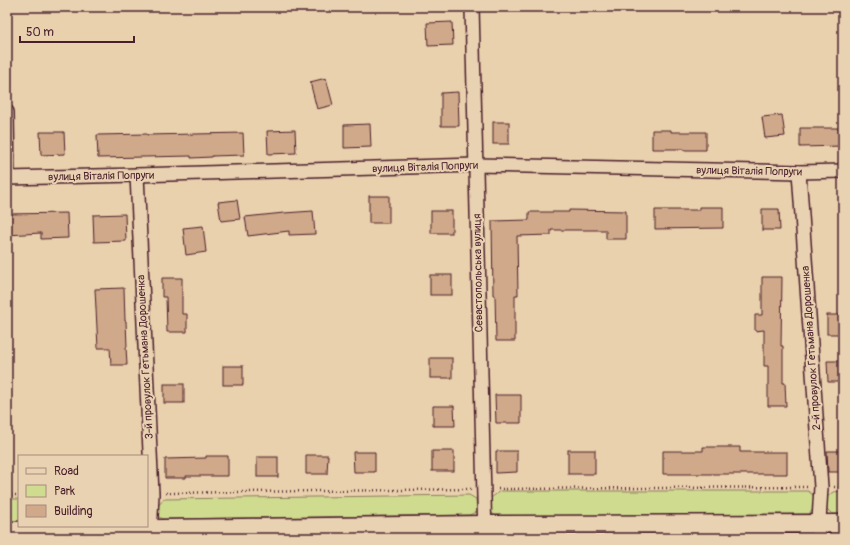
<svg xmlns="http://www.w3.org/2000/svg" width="850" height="545" font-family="Pangolin,sans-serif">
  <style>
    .green { fill: #cfdb8f; stroke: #8c7d5d }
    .building { fill: #cfa989; stroke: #4a1f2b }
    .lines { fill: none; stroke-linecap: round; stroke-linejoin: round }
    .street-casing { stroke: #4a1f2b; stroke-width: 16 }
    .secondary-casing { stroke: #4a1f2b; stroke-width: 21 }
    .path { stroke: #4a1f2b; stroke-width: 2.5; stroke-dasharray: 1 3; stroke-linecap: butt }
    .street { stroke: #e9d2b2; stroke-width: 13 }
    .secondary { stroke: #e9d2b2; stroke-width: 18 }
    .labels { text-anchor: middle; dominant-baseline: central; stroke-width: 4; stroke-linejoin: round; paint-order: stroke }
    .street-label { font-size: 11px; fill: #4a1f2b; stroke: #e9d2b2 }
  </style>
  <rect width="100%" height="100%" fill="#ead1ae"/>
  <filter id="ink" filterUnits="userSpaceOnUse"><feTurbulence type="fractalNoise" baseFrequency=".025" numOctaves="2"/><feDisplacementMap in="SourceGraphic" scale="8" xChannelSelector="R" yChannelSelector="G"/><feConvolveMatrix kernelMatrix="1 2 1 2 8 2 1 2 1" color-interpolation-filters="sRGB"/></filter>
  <g filter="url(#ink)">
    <g class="green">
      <path d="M500 491H808L814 496 815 507 809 514 496 516 490 512 491 498Z"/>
      <path d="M843 491V514H832L826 508 827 497 833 492Z"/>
      <path d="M469 495 476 499 477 512 469 515 163 519 157 516V507L164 499Z"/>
      <rect x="7" y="499" width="12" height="23"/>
    </g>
    <g class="building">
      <path d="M452 22 453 45 428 46 427 23Z"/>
      <path d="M326 78 333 105 317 109 310 82Z"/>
      <path d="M458 92 459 126H441V93Z"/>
      <path d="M782 115 785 136 765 138 762 117Z"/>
      <rect x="493" y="122" width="16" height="22"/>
      <path d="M370 124 371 147 344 148V125Z"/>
      <path d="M800 128H843V146L800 147Z"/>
      <path d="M295 130 296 153 268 154 267 131Z"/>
      <path d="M652 130H671V132H706V150H684V149H652Z"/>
      <path d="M40 132H64L65 154 41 155Z"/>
      <path d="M243 133 244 155 212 156V157L191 158V156L98 158 97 135 147 134V135Z"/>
      <rect x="369" y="196" width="20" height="27"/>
      <path d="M237 200 240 219 221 221 218 202Z"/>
      <path d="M699 207H723V228L655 229V210H699Z"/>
      <path d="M762 209H779L780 230H762Z"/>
      <path d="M569 210 626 211V239H606V230H551V235L517 236 518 295H515V341H496L495 295H493L492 221 529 220V212H569Z"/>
      <path d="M313 211 315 234 289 235V231L248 236 245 217 284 213Z"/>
      <rect x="431" y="211" width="21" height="22"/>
      <path d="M67 213 68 238 41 239V233L7 235V214Z"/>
      <path d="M125 214 126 241 94 242 93 215Z"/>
      <path d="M203 226 206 252 186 255 183 228Z"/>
      <rect x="430" y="275" width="22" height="20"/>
      <path d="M762 277H782L781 346H783V383H785L786 406H768V366H764V330L755 331V315H762Z"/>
      <path d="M162 278H182V314H187V332H167L166 297H162Z"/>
      <path d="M124 288 125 321H126L127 347H126L127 365H111L110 348H98L95 289Z"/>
      <rect x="827" y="315" width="16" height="19"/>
      <rect x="430" y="358" width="22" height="20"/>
      <path d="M827 361H843V382H828Z"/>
      <rect x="223" y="366" width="20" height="19"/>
      <rect x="164" y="384" width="20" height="19"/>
      <path d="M495 395H521V423H496Z"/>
      <path d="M433 406H454L455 426H433Z"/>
      <path d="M703 447H740V452H787V474H663V451H703Z"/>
      <rect x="568" y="450" width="27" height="24"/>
      <rect x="432" y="451" width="22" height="20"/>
      <path d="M496 451H517V472L496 473Z"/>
      <path d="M827 451H843V472H828Z"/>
      <path d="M353 452H375V472H354Z"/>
      <path d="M306 455H328L327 474H306Z"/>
      <path d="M206 456H228V476H186V478H165V459L206 458Z"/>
      <rect x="257" y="457" width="21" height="20"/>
    </g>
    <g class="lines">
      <defs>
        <g id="street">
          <path d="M472 7 485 538"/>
          <path d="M7 112 8 178"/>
          <path d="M799 172 821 487 818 538"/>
          <path d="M137 175 152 494 150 538"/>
          <path d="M7 178 137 175 476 165 799 172 843 171"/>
        </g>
        <path id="secondary" d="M7 531 484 525 843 524"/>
      </defs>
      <use href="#street" class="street-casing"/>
      <use href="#secondary" class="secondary-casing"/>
      <g class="path">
        <path d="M834 487H843"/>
        <path d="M498 489 809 487"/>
        <path d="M166 493 471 489"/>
        <path d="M7 495H19"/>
      </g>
      <use href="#street" class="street"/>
      <use href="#secondary" class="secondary"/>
    </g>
  </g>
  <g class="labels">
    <g class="street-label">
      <text transform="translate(425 167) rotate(-2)">вулиця Віталія Попруги</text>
      <text transform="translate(749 171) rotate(1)">вулиця Віталія Попруги</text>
      <text transform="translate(101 176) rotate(-1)">вулиця Віталія Попруги</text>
      <text transform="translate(478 273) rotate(-91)">Севастопольська вулиця</text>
      <text transform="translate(811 348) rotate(-94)">2-й провулок Гетьмана Дорошенка</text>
      <text transform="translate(145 357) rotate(-93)">3-й провулок Гетьмана Дорошенка</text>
    </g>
  </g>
  <rect width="850" height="545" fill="none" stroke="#e9d2b2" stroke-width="24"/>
  <rect x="12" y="12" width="826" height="521" fill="none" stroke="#4a1f2b" stroke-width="1.5" filter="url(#ink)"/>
  <rect x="18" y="455" width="130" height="72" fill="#e9d2b2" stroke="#a98a7c"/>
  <rect x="26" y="468" width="20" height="6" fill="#e9d2b2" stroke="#a98a7c"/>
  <text x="54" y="475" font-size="12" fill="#4a1f2b">Road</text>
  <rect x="26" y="485" width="20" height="12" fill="#cfdb8f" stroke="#a98a7c"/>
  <text x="54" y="495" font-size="12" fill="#4a1f2b">Park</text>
  <rect x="26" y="505" width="20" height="12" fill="#cfa989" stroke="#a98a7c"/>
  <text x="54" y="515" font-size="12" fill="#4a1f2b">Building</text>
  <path d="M20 36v6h114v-6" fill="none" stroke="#4a1f2b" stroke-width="2"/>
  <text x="26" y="36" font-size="12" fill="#4a1f2b" stroke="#e9d2b2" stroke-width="3" paint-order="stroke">50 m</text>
</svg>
